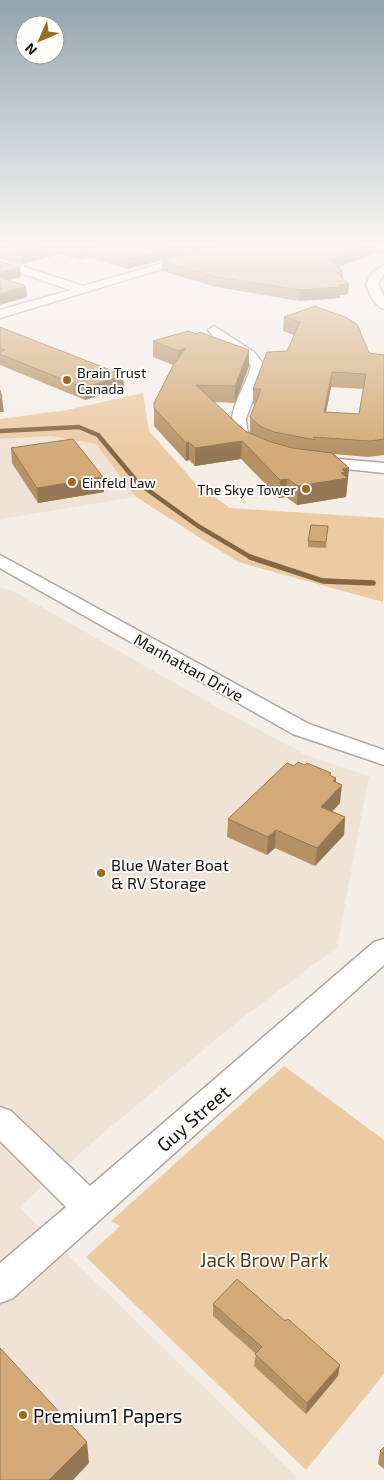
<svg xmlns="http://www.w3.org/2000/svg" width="384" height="1480" font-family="'Exo 2',sans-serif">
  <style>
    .built { fill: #efe3d6 }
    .green { fill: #eccba3 }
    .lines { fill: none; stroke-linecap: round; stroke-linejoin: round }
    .stream-far1 { stroke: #836744; stroke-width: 4.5 }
    .stream { stroke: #836744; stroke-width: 5.5 }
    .minor-casing { stroke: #aca7a0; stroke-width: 3 }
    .major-casing { stroke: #aca7a0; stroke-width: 2 }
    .minor { fill: #fff; fill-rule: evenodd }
    .major { fill: #fff; fill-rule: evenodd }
    .wall { fill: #b59266; fill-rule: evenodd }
    .shaded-wall { fill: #947753 }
    .building { fill: #d3aa77; stroke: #947753; fill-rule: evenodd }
    .poi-dot { fill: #9d6b20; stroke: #fefcf9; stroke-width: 2 }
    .labels { text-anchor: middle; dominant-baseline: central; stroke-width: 4; stroke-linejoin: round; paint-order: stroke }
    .far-poi-label { font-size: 14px; fill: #14120f; stroke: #fefcf9; text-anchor: start }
    .street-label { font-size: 16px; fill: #14120f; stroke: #fefcf9 }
    .poi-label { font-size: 16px; fill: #14120f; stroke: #fefcf9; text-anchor: start }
    .near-street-label { font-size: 19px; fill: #14120f; stroke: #fefcf9 }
    .near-park-label { font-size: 19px; fill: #573b13; stroke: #fefcf9 }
    .near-poi-label { font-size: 19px; fill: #14120f; stroke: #fefcf9; text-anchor: start }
  </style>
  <rect width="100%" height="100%" fill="#f4eee7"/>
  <g class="built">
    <path d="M51 436 96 444 136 497 0 519V439Z"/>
    <path d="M0 587 17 593 224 711 306 755 369 776 337 947 237 1022 102 1134 19 1207 297 1478 295 1480H0Z"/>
  </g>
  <g class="green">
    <path d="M143 393 149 431 195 483 230 508 384 518 383 602 238 562 136 497 96 444 51 436 0 439V419L67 410Z"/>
    <path d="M284 1066 384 1140V1374L306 1470 86 1257 120 1226 111 1221Z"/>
  </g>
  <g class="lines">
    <path class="stream-far1" d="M0 431 79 427 98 435 138 483 198 526 252 558"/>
    <path class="stream" d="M250 557 323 581 373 583"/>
    <defs>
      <g id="minor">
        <path d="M223 246H238L0 318V310L71 290 0 266V259L83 286Z"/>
        <path d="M384 265V274L378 284 384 297V309C374 306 369 293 366 284L373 272Z"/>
        <path d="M214 326 254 352 265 366 246 419 247 429 250 436 263 447 260 450C253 452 249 450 243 445 216 424 245 391 251 366 242 349 219 346 208 330Z"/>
        <path d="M315 457 384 463V473L309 465 307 462Z"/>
        <path d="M0 555 309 724 384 750V765L293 734 0 568Z"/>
        <path d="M384 939V965L13 1298 0 1303V1263L66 1207 0 1141V1107L11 1111 90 1186 374 942Z"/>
      </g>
      <path id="major" d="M366 246H384V252L368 249Z"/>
    </defs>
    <use href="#minor" class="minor-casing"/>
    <use href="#major" class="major-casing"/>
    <use href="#minor" class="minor"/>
    <use href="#major" class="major"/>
  </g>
  <g class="wall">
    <path d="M0 246H377V253L338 267 343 278 348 294 340 295V298L299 301 216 287 162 271V261L183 255 127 269 89 258 79 260 60 254 23 264 0 258Z"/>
    <path d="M315 306 369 353 384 355V455L368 457 334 454 349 468 346 497 297 505 286 497 279 498 241 459 195 466 189 460 186 461 154 426V403L173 365 153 357V341L249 350V366L235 403 214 402 245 431 251 434 250 433V417L255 404H253V389L287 351 294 335 283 331 284 317ZM331 387 363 389 359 414 326 412Z"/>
    <path d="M0 327 124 387 85 400 0 365Z"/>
    <path d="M11 448 104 492 38 503 12 463Z"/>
    <path d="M328 526 326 548 308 547V541Z"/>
    <path d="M305 765 331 773V776L336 778V783L340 803 332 811 345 817 344 835 315 866 275 848 267 855 227 837 228 819Z"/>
    <path d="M213 1304 285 1321 338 1376 306 1414 254 1366 256 1354 213 1316Z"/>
    <path d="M384 1447V1469L378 1464 380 1451Z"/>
  </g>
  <g class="shaded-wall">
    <path d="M55 246H60V254L23 264 22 254Z"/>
    <path d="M179 246H217L127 269V259Z"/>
    <path d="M369 246H377V253L329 270 330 260Z"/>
    <path d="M88 248 89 258 79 260V250Z"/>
    <path d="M20 267 21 277 0 283V273Z"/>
    <path d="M343 271V281L336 272Z"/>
    <path d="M349 284 348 294 340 295V298L299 301 300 290Z"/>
    <path d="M26 286 27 297 0 305V294Z"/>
    <path d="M186 348 178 367V351Z"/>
    <path d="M249 350V366L235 403V386Z"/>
    <path d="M332 372 331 387 323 427 324 412Z"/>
    <path d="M123 375 124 387 85 400 84 388Z"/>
    <path d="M2 398 4 412H0V399Z"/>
    <path d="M242 441 241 459 195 466V448Z"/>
    <path d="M189 442V460L186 461V443Z"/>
    <path d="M349 468 346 497 297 505 298 486 342 469Z"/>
    <path d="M103 477 104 492 38 503 37 488Z"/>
    <path d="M287 479 286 497 279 498 280 480Z"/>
    <path d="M336 778 335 792 342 785 340 803 320 825 321 807 333 781Z"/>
    <path d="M345 817 344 835 315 866 317 848Z"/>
    <path d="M276 830 275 848 267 855 268 837Z"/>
    <path d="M340 1365 338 1376 306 1414 307 1403Z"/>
    <path d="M87 1442 89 1463 73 1480H49Z"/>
  </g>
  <g class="building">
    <path d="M0 246H55L22 254 0 248Z"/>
    <path d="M64 246H179L127 259 88 248 79 250Z"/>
    <path d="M213 246H369L330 260 343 271 336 272 349 284 338 285 341 287 300 290 216 277 162 261Z"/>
    <path d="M0 261 20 267 0 273Z"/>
    <path d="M0 277 26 286 0 294Z"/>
    <path d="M315 306 345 317 357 324 369 353 384 355V439L370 441 313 437 316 440 274 432 260 426 250 417 261 389H253L267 352 287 351 300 322 284 317ZM332 372 366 374 359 414 324 412Z"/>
    <path d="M0 327 123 375 84 388 0 354V352L5 350 0 348Z"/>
    <path d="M188 331 197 334 199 332 249 350 235 386 196 385 245 431 268 441 292 448 332 453 349 468 342 469 345 472 341 473 348 478 298 486 287 479 280 480 242 441 195 448 189 442 186 443 154 408V403L174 364 186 348 178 351 153 341Z"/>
    <path d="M0 390 2 398 0 399Z"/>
    <path d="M73 439 103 477 37 488 11 448Z"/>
    <path d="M311 525 328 526 326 542 308 541Z"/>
    <path d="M298 762 305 765 307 763 331 773 329 775 336 778 333 781 342 785 321 807 345 817 317 848 276 830 268 837 228 819 287 763 294 766Z"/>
    <path d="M237 1279 285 1321 288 1319 340 1365 307 1403 255 1354 262 1347 213 1304Z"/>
    <path d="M0 1348 87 1442 49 1480H0Z"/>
    <path d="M384 1447V1454L380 1451Z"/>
  </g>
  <linearGradient id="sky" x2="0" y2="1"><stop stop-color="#93a4af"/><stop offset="0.54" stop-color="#faf7f4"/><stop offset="1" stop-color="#faf7f4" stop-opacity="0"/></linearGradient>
  <rect width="384" height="453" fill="url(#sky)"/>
  <g class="poi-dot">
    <circle cx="67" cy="380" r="5"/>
    <circle cx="72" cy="482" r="5"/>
    <circle cx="306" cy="489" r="5"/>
    <circle cx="101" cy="873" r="5"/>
    <circle cx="23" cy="1415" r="5"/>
  </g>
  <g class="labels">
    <g class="far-poi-label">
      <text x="77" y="372">Brain Trust<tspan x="77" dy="16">Canada</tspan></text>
      <text x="82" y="482">Einfeld Law</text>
      <text x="296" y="489" text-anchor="end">The Skye Tower</text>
    </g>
    <g class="street-label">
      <text transform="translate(189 667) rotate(29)">Manhattan Drive</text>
    </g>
    <g class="poi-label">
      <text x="111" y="864">Blue Water Boat<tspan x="111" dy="18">&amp; RV Storage</tspan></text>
    </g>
    <g class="near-street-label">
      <text transform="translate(193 1118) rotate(-41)">Guy Street</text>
    </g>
    <g class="near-park-label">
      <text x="264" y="1259">Jack Brow Park</text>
    </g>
    <g class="near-poi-label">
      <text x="33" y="1415">Premium1 Papers</text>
    </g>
  </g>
  <g transform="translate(40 40) rotate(225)"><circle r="24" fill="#fefcf9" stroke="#a09e9b"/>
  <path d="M0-4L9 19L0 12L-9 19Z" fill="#9d6b20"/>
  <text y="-8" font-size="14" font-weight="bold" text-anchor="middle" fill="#14120f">N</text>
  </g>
</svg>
